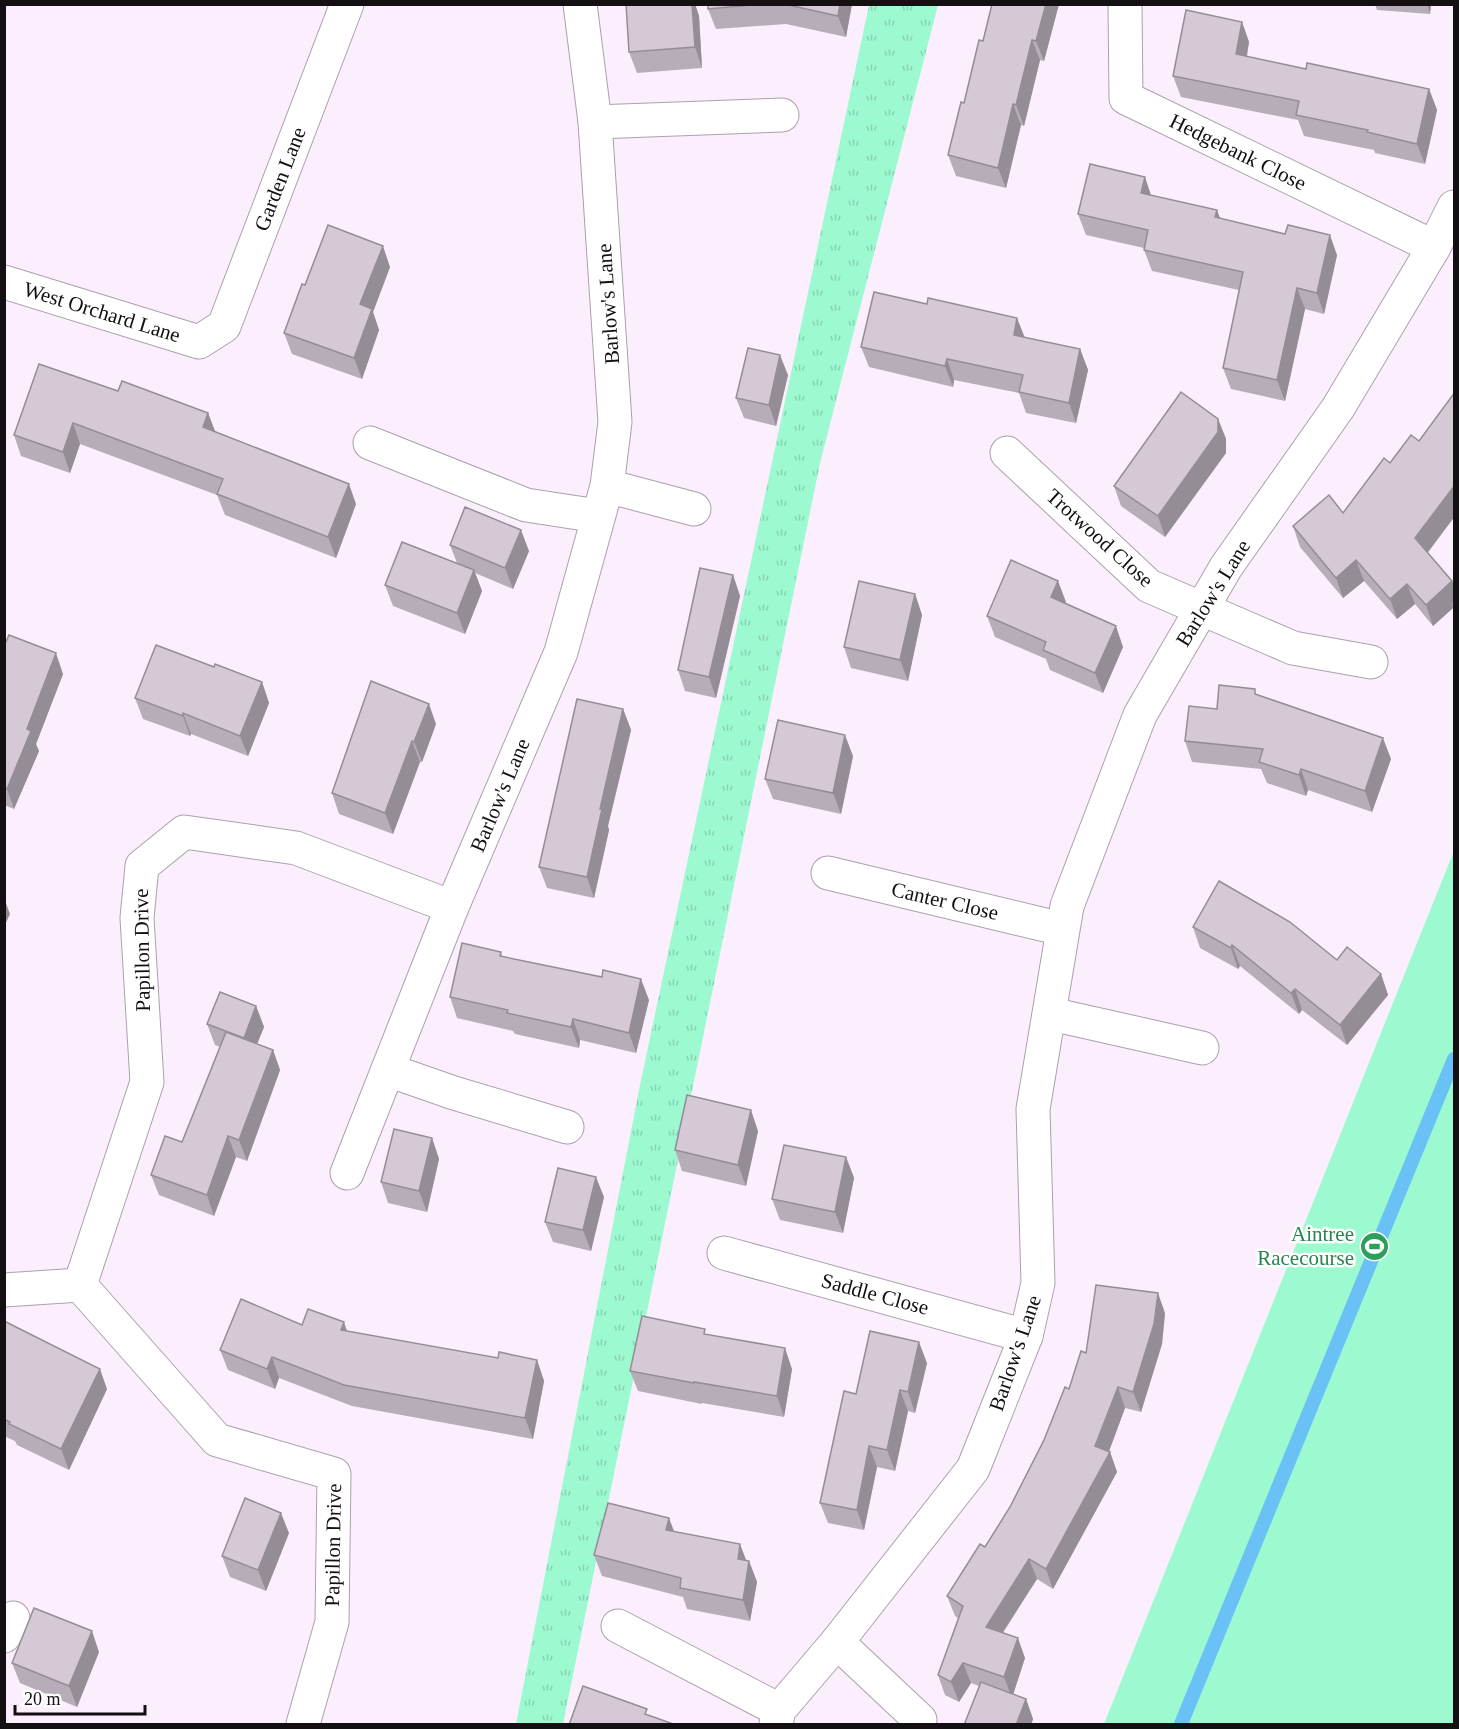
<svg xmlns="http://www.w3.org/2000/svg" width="1459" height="1729" font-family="'Times New Roman',serif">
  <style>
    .grass { fill: url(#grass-tufts) }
    .pitch { fill: #9cf9d0 }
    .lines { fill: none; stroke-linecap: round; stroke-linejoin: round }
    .stream { stroke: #69c1f6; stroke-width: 14 }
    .street-casing { stroke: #aca0ad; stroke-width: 35 }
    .street { stroke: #fff; stroke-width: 33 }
    .wall { fill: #b7adb8 }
    .shaded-wall { fill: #958d96 }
    .building { fill: #d5c9d6; stroke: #958d96; stroke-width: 1.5 }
    .labels { text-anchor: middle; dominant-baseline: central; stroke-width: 5; stroke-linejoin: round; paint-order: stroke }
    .street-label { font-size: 21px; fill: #130f13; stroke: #fff }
    .leisure-label { font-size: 21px; fill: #27864d; stroke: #fff; text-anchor: end }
  </style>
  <defs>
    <pattern id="grass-tufts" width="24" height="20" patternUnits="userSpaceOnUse" patternTransform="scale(1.5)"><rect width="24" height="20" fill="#9cf9d0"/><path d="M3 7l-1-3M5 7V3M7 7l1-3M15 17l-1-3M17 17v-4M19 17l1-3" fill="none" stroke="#86d4b2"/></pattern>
  </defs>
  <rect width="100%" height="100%" fill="#fbeffd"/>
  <path class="grass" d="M869 5H938L820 463 563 1724H516L640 1085Z"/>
  <path class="pitch" d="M1454 851V1724H1104L1431 908Z"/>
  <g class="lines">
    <path class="stream" d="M1181 1724 1454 1059"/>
    <defs>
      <g id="street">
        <path d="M1125 4 1126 98 1434 247"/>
        <path d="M595 122 782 115"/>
        <path d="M4 282 199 342 224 326 347 4"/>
        <path d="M370 443 526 505 598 516"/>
        <path d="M1007 453 1149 586 1293 648 1371 662"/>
        <path d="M607 486 694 509"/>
        <path d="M828 873 1062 929"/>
        <path d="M1051 1014 1202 1048"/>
        <path d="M388 1070 454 1093 567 1127"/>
        <path d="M347 1173 452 907 561 652 607 486 615 422 595 122 580 4"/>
        <path d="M724 1253 1026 1336"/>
        <path d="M4 1290 80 1285"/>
        <path d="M618 1626 779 1710"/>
        <path d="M4 1636 13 1618"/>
        <path d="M837 1642 920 1720"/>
        <path d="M303 1724 332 1622 334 1474 217 1440 80 1285 147 1082 137 918 142 866 184 832 296 848 452 907"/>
        <path d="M776 1724 779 1710 837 1642 973 1469 1026 1336 1038 1283 1033 1109 1067 906 1140 715 1226 567 1338 408 1434 247 1454 207"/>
      </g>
    </defs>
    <use href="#street" class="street-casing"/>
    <use href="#street" class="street"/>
  </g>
  <g class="wall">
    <path d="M626 4H695L699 16 702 68 637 73 629 52Z"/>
    <path d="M708 4H852L846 37 786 24 716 29 708 9Z"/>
    <path d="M992 4H1059L1044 61 1040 60 1024 126 1021 125 1006 188 956 176 948 155 983 41Z"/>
    <path d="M1375 4H1431L1430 14 1377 10Z"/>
    <path d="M1242 22 1249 42 1247 57 1306 69 1429 89 1437 110 1425 164 1375 153 1374 150 1304 136 1298 120 1181 97 1173 76Z"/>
    <path d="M1151 195 1217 210 1220 218 1337 255 1324 314 1305 309 1285 401 1231 389 1223 368 1239 290 1152 271 1144 250V248L1086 235 1078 214Z"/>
    <path d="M390 267 373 312 379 330 362 379 292 354 284 333 305 285Z"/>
    <path d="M1024 337 1080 349 1088 370 1076 423 1026 413 1019 393 954 380 953 387 869 367 861 347Z"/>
    <path d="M788 375 776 426 744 418 736 398Z"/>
    <path d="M118 391 208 413 215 431 356 504 336 558 225 515 217 495 80 444 70 473 21 456 14 435Z"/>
    <path d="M1455 392V516L1427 552 1452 581 1455 587V611L1453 608 1433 626 1415 604 1397 619 1364 581 1343 598 1300 547 1293 526 1343 513 1390 463 1419 441Z"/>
    <path d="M1218 419 1226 439V453L1165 537 1121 506 1114 486Z"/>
    <path d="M450 545 529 551 513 589 475 573 482 591 465 634 393 606 385 585 457 563Z"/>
    <path d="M733 575 740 596 716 698 685 691 678 670Z"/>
    <path d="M915 594 922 615 908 681 851 668 844 647Z"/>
    <path d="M1066 602 1065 603 1123 647 1103 693 1050 670 1046 659 995 637 987 616Z"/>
    <path d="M4 646 63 674 36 744 39 751 14 809 4 805Z"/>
    <path d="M214 667 262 682 269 703 248 756 191 734 190 736 143 719 135 698Z"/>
    <path d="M1257 695 1391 759 1372 812 1308 790 1306 796 1267 783 1261 769 1192 762 1185 741Z"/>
    <path d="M623 709 631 730 608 826 609 830 594 898 547 888 539 867Z"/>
    <path d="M436 724 422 762H420L393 834 339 814 332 793Z"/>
    <path d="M853 756 841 814 773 799 765 779Z"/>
    <path d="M1193 927 1337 960 1381 974 1388 995 1347 1045 1302 1010 1299 1014 1240 966 1238 969 1200 948Z"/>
    <path d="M501 952 502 956 649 1000 636 1053 580 1040 579 1048 515 1034 513 1031 457 1018 450 997Z"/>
    <path d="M256 1006 264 1027 257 1044 273 1050 280 1070 247 1161 236 1157 214 1216 159 1195 151 1175 182 1142 220 1047 215 1045 207 1024Z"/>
    <path d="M758 1131 746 1186 682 1171 675 1150Z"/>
    <path d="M432 1138 439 1159 427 1212 388 1203 381 1182Z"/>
    <path d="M846 1157 854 1178 843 1233 780 1220 772 1199Z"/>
    <path d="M604 1197 591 1251 553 1242 545 1222Z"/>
    <path d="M1165 1313 1162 1344 1141 1412 1125 1408 1109 1451 1110 1452 1117 1472 1053 1589 1037 1579 1003 1633 1025 1658 1013 1694 1026 1699 1033 1719 1031 1725H964L979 1686 971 1683 959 1702 945 1695 938 1675 958 1618 955 1616 947 1596 985 1547 1010 1507 1069 1389 1086 1353Z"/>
    <path d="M4 1321 107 1389 69 1470 17 1445 15 1441 4 1436Z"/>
    <path d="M302 1325 347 1331 498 1358 537 1360 544 1381 533 1439 352 1406 279 1378 275 1389 228 1370 220 1350Z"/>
    <path d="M707 1335 792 1369 784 1417 702 1403V1404L638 1391 630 1371Z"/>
    <path d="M927 1363 915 1413 908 1411 895 1471 877 1467 864 1530 828 1523 820 1503 856 1394Z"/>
    <path d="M674 1531 749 1561 757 1582 750 1621 687 1609 683 1597 602 1576 594 1555Z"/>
    <path d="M289 1533 266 1591 230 1577 222 1556Z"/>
    <path d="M99 1652 77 1707 20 1683 12 1663Z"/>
  </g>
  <g class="shaded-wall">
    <path d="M692 4H695L699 16 702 68 695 47Z"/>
    <path d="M840 4H852L846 37 838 16Z"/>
    <path d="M1046 4H1059L1044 61 1036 41Z"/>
    <path d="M1427 4H1431L1430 14Z"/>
    <path d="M1242 22 1249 42 1243 75 1236 54Z"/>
    <path d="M1032 40 1040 60 1024 126 1016 105Z"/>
    <path d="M1429 89 1437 110 1425 164 1417 144Z"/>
    <path d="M1013 104 1021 125 1006 188 998 168Z"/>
    <path d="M1145 177 1152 198 1141 193Z"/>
    <path d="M1217 210 1224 231 1215 217Z"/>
    <path d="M1330 235 1337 255 1324 314 1317 293Z"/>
    <path d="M383 246 390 267 373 312 379 330 362 379 354 358 360 304Z"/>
    <path d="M1297 288 1305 309 1285 401 1277 380Z"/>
    <path d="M1017 318 1025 338 1014 335Z"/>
    <path d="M1080 349 1088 370 1076 423 1069 403Z"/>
    <path d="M780 355 788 375 776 426 769 405Z"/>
    <path d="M947 359 954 380 953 387 945 366Z"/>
    <path d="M208 413 216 434 203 427Z"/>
    <path d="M1218 419 1226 439V453L1165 537 1158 516Z"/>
    <path d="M73 423 80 444 70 473 63 452Z"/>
    <path d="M349 484 356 504 336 558 328 537Z"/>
    <path d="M1455 485V516L1423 559 1415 538Z"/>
    <path d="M521 530 529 551 513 589 505 568Z"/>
    <path d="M1356 560 1364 581 1343 598 1336 578Z"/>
    <path d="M474 570 482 591 465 634 457 613Z"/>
    <path d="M733 575 740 596 716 698 709 677Z"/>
    <path d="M1058 581 1066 602 1058 618 1051 597Z"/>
    <path d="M1452 581 1455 587V605L1452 603 1453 608 1433 626 1426 605Z"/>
    <path d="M1407 584 1415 604 1397 619 1390 599Z"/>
    <path d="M915 594 922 615 908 681 900 660Z"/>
    <path d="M1116 626 1123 647 1103 693 1095 673Z"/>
    <path d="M56 653 63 674 36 744 39 751 14 809 7 789 27 729Z"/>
    <path d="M262 682 269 703 248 756 240 736Z"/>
    <path d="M429 704 436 724 422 762 414 742Z"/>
    <path d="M623 709 631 730 608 826 609 830 594 898 587 877 600 809Z"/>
    <path d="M183 713 191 734 190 736 183 716Z"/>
    <path d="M845 735 853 756 841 814 833 793Z"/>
    <path d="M1383 738 1391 759 1372 812 1365 791Z"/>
    <path d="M412 741 420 762 393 834 385 813Z"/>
    <path d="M1301 769 1308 790 1306 796 1299 775Z"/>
    <path d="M4 898 10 914 4 927Z"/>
    <path d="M1232 945 1240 966 1238 969 1231 948Z"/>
    <path d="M1381 974 1388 995 1347 1045 1340 1025Z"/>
    <path d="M641 979 649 1000 636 1053 629 1033Z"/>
    <path d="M1295 989 1302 1010 1299 1014 1291 993Z"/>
    <path d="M256 1006 264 1027 251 1059 244 1038Z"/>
    <path d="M573 1019 580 1040 579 1048 571 1027Z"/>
    <path d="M273 1050 280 1070 247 1161 239 1140Z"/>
    <path d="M751 1110 758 1131 746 1186 738 1165Z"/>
    <path d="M228 1136 236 1157 214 1216 207 1195Z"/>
    <path d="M432 1138 439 1159 427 1212 419 1191Z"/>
    <path d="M846 1157 854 1178 843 1233 835 1212Z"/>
    <path d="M596 1177 604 1197 591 1251 583 1230Z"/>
    <path d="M1158 1293 1165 1313 1162 1344 1141 1412 1133 1392Z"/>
    <path d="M344 1322 351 1343 341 1330Z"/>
    <path d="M919 1342 927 1363 915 1413 908 1392Z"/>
    <path d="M785 1348 792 1369 784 1417 777 1396Z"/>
    <path d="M272 1357 279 1378 275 1389 267 1369Z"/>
    <path d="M537 1360 544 1381 533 1439 525 1418Z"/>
    <path d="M100 1369 107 1389 69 1470 61 1449Z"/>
    <path d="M1118 1387 1125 1408 1105 1462 1110 1452 1117 1472 1053 1589 1046 1569Z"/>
    <path d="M900 1390 908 1411 895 1471 887 1450Z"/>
    <path d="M869 1446 877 1467 864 1530 857 1510Z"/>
    <path d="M281 1513 289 1533 266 1591 258 1570Z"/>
    <path d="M669 1518 677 1539 666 1530Z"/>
    <path d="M740 1544 748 1565 738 1559Z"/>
    <path d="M1029 1559 1037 1579 993 1647 986 1627Z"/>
    <path d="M749 1561 757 1582 750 1621 743 1600Z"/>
    <path d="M92 1631 99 1652 77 1707 69 1686Z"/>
    <path d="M1018 1638 1025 1658 1012 1698 1004 1677Z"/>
    <path d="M963 1663 971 1683 959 1702 951 1682Z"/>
    <path d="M1026 1699 1033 1719 1031 1725H1016Z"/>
  </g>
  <g class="building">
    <path d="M626 4H692L695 47 629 52Z"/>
    <path d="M708 4H763L708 9Z"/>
    <path d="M784 4H840L838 16Z"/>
    <path d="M992 4H1046L1036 41 1032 40 1016 105 1013 104 998 168 948 155 961 102 964 103 979 40 983 41Z"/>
    <path d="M1186 10 1242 22 1236 54 1306 69 1307 63 1429 89 1417 144 1367 132 1368 130 1296 115 1299 101 1173 76Z"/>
    <path d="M1090 164 1145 177 1141 193 1217 210 1215 217 1285 234 1288 225 1330 235 1317 293 1297 288 1277 380 1223 368 1243 272 1144 250 1148 230 1078 214Z"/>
    <path d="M328 225 383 246 360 304 372 309 354 358 284 333 302 284 305 285Z"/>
    <path d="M874 292 927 304 928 298 1017 318 1014 335 1080 349 1069 403 1019 392 1023 375 947 359 945 366 861 347Z"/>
    <path d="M748 348 780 355 769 405 736 398Z"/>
    <path d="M39 364 118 391 122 381 208 413 203 427 349 484 328 537 217 494 223 479 73 423 63 452 14 435Z"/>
    <path d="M1181 392 1218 419V432L1158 516 1114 486Z"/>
    <path d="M1455 392V485L1415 538 1452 581 1426 605 1407 584 1390 599 1356 560 1336 578 1293 526 1329 495 1343 513 1384 458 1390 463 1411 435 1419 441Z"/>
    <path d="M465 507 521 530 505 568 450 545Z"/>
    <path d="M402 542 474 570 457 613 385 585Z"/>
    <path d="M1011 560 1058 581 1051 597 1116 626 1095 673 1043 650 1046 642 987 616Z"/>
    <path d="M700 568 733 575 709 677 678 670Z"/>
    <path d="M859 581 915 594 900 660 844 647Z"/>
    <path d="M9 635 56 653 27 729 31 731 7 789 4 788V646Z"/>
    <path d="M156 645 214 667 215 664 262 682 240 736 183 713V716L135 698Z"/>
    <path d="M371 681 429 704 414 742 412 741 385 813 332 793Z"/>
    <path d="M1219 685 1255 689V694L1383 738 1365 791 1301 769 1299 775 1259 762 1263 749 1185 741 1189 706 1217 709Z"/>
    <path d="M577 699 623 709 600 809H602L587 877 539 867Z"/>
    <path d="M778 720 845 735 833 793 765 779Z"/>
    <path d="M1219 881 1290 922 1337 960 1347 947 1381 974 1340 1025 1295 989 1291 993 1232 945 1231 948 1193 927Z"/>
    <path d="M462 943 501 952 500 956 602 977 603 970 641 979 629 1033 573 1019 571 1027 507 1013 508 1010 450 997Z"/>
    <path d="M220 992 256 1006 244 1038 207 1024Z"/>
    <path d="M226 1032 273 1050 239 1140 228 1136 207 1195 151 1175 165 1136 182 1142Z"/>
    <path d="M687 1095 751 1110 738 1165 675 1150Z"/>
    <path d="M394 1129 432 1138 419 1191 381 1182Z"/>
    <path d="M784 1145 846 1157 835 1212 772 1199Z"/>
    <path d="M558 1168 596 1177 583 1230 545 1222Z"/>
    <path d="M1096 1285 1158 1293 1154 1324 1133 1392 1118 1387 1095 1446 1110 1452 1046 1569 1029 1559 986 1627 1018 1638 1004 1677 963 1663 951 1682 938 1675 963 1606 947 1596 980 1544 985 1547 1010 1507 1044 1440 1065 1387 1069 1389 1081 1351 1086 1353Z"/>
    <path d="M241 1299 302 1325 308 1309 344 1322 341 1330 498 1358 499 1352 537 1360 525 1418 344 1385 272 1357 267 1369 220 1350Z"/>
    <path d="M642 1316 705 1329 704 1334 785 1348 777 1396 694 1382V1383L630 1371Z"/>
    <path d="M4 1321 100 1369 61 1449 9 1424 10 1422 4 1419Z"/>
    <path d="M870 1331 919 1342 908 1392 900 1390 887 1450 869 1446 857 1510 820 1503 844 1391 856 1394Z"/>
    <path d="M245 1498 281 1513 258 1570 222 1556Z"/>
    <path d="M608 1503 669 1518 666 1530 740 1544 738 1559 749 1561 743 1600 680 1588 681 1578 594 1555Z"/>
    <path d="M34 1608 92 1631 69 1686 12 1663Z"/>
    <path d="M981 1682 1026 1699 1016 1725H964Z"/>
    <path d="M583 1686 647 1709 645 1714 676 1725H569Z"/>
  </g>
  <defs>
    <symbol id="stadium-disc" viewBox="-11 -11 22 22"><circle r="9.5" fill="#2e9e5b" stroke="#fff"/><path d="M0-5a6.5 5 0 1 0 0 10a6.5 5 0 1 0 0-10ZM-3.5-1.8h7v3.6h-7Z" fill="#fff"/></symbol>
  </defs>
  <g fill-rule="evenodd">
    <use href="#stadium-disc" x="1358" y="1230" width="33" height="33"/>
  </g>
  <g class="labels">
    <g class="street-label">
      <text transform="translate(1238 152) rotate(26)">Hedgebank Close</text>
      <text transform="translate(280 179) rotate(-69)">Garden Lane</text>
      <text transform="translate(608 304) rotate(-94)">Barlow's Lane</text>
      <text transform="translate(102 312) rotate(17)">West Orchard Lane</text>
      <text transform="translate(1100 538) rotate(42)">Trotwood Close</text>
      <text transform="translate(1213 593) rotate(-58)">Barlow's Lane</text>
      <text transform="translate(500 795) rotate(-67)">Barlow's Lane</text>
      <text transform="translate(945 901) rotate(13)">Canter Close</text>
      <text transform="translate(142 950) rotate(-91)">Papillon Drive</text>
      <text transform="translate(875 1294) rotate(15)">Saddle Close</text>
      <text transform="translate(1015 1353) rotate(-71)">Barlow's Lane</text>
      <text transform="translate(333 1545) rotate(-89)">Papillon Drive</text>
    </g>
    <g class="leisure-label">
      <text x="1354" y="1234">Aintree<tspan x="1354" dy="24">Racecourse</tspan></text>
    </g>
  </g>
  <rect width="1459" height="1729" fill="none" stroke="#130f13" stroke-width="12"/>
  <path d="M15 1705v9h130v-9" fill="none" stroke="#130f13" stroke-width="3"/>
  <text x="24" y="1705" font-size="18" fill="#130f13" stroke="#ffffff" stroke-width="4.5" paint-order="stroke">20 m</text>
</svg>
